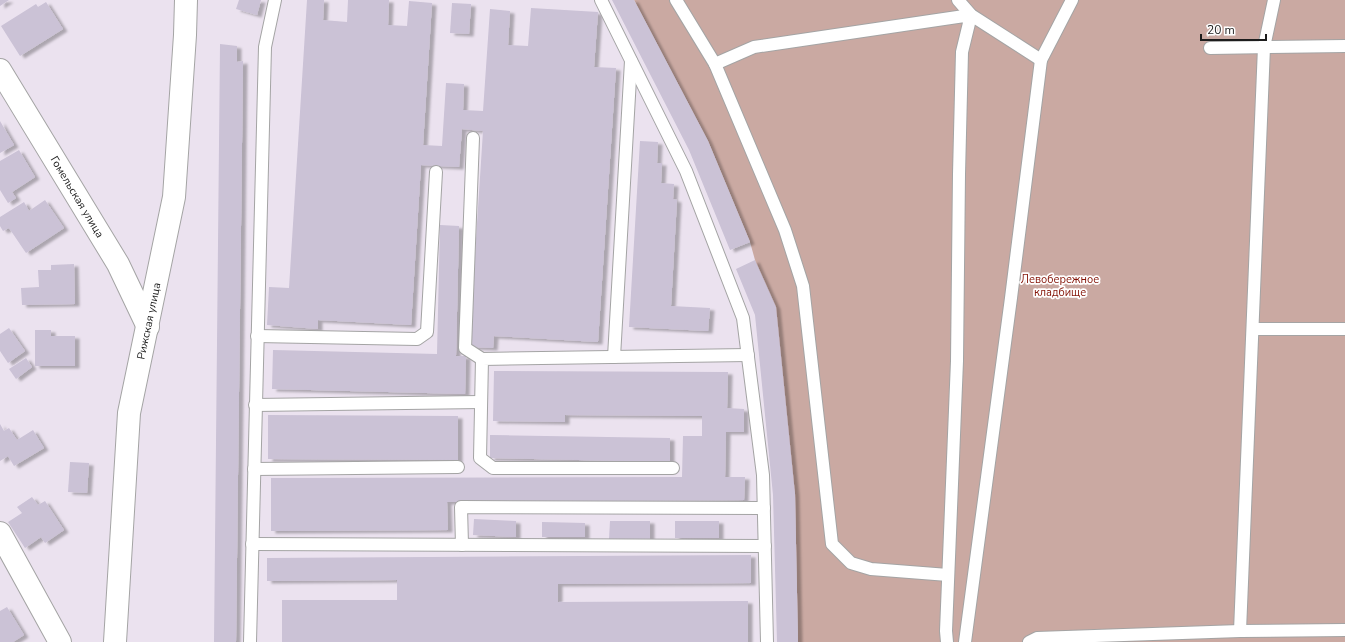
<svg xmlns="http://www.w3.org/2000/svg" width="1345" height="642" font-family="'Nunito Sans',sans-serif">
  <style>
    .cemetery { fill: #caa9a2 }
    .building { fill: #cbc2d6; filter: url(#shadow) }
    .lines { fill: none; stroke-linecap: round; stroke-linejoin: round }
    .service-casing { stroke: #a4a4a4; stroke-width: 14 }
    .minor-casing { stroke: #a4a4a4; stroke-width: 24 }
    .service { stroke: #fff; stroke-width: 12 }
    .minor { stroke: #fff; stroke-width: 22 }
    .labels { text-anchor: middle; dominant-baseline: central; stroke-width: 3.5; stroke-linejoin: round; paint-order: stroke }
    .street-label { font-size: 11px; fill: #1d1d1d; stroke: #fff }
    .park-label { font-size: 11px; fill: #831104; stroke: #fff }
  </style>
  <defs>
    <filter id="shadow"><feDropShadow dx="4.5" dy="2.5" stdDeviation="1" flood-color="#0004"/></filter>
  </defs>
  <rect width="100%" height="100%" fill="#ebe2ef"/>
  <path class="cemetery" d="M634 0H1345V642H798L795 494 755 260 750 242 708 141Z"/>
  <g class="building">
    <path d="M0 0H9L0 6Z"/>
    <path d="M239 0H261L257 15 236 9Z"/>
    <path d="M307 0H324L323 20 347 22 348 0H389L388 25 407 26 409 1 432 3 423 145 442 146 446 83 464 84 463 110 483 111 490 9 510 11 508 45 528 46 531 8 598 12 594 67 616 68 598 342 494 336 493 348 469 347 483 131 462 129 459 167 421 165 411 325 318 320V329L267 325 269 287 289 288Z"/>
    <path d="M612 0H634L708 141 750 242 730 250 689 150Z"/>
    <path d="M46 2 63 29 20 56 1 26 36 4 38 7Z"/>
    <path d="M452 3 471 4 469 34 450 33Z"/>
    <path d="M220 44 237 46V62L243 61 236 642H214Z"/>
    <path d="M0 121 14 145 0 153Z"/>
    <path d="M640 141 658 142 657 163H662L661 183 674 184 673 199 677 200 671 306 710 308 708 331 629 327Z"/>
    <path d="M19 150 35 177 12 192 16 198 8 203 0 190V161Z"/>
    <path d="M45 200 64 228 26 253 9 228 3 231 0 226V217L24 202 29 211Z"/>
    <path d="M440 225 459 226 456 356H466L465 394 272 389 273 350 437 354Z"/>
    <path d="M755 260 776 307 795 494 798 642H777L773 495 755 315 736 269Z"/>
    <path d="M74 264 75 304 22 305 21 288 39 287 38 270H51V265Z"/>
    <path d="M9 328 25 351 8 363 0 351V334Z"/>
    <path d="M35 330H51V336H75V366H35Z"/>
    <path d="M26 358 32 367 16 379 9 369Z"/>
    <path d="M494 371 728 372 727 408 744 409V432H726L725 477H745L744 500 447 502 448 530 271 531V478L682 477 683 436H702V416L565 415V422L493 421Z"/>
    <path d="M268 415 458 416V460L268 459Z"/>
    <path d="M0 424 4 431 9 428 17 440 33 430 44 448 14 466 8 456 0 461Z"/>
    <path d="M490 435 670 438V462L490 458Z"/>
    <path d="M70 462 89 463 87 493 68 492Z"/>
    <path d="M32 497 38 505 45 501 64 530 45 543 41 537 25 548 8 522 22 513 17 507Z"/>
    <path d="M474 519 516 521V537L473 535Z"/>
    <path d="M610 521H650V539H609Z"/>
    <rect x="675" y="521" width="44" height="17"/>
    <path d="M542 522 585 523V537H542Z"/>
    <path d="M751 555V583L558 584V602L748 601V642H282V600H397V580L267 581V558Z"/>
    <path d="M7 607 24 635 13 642H0V611Z"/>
  </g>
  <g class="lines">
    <defs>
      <g id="service">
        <path d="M601 0 686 171 743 318 763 475 767 642"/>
        <path d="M676 0 715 64 785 230 803 286 832 544 851 563 871 569 948 575"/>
        <path d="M958 0 971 15 1041 60"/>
        <path d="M1210 48 1345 46"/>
        <path d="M715 64 754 47 971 15 962 52 959 174 957 361 946 631 947 642"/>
        <path d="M473 138 465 348 482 359"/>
        <path d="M1253 329H1345"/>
        <path d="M257 336 417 339 427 332 436 172"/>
        <path d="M614 357 631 61"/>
        <path d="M255 405 481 402"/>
        <path d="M673 468H493L480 458 482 359 748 355"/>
        <path d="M254 469 458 467"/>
        <path d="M252 544 765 546"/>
        <path d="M462 545 461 507 764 508"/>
        <path d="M1240 631 1264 47 1274 0"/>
        <path d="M250 642 265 47 275 0"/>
        <path d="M965 642 1011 298 1041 60 1072 0"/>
        <path d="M1029 642 1037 638 1240 631 1345 630"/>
      </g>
      <g id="minor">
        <path d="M0 70 118 264 148 327"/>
        <path d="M0 533 60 642"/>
        <path d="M115 642 129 413 174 197 185 35 186 0"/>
      </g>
    </defs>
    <use href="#service" class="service-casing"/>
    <use href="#minor" class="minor-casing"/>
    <use href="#service" class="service"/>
    <use href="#minor" class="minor"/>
  </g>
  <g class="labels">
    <g class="street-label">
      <text transform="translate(77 197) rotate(59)">Гомельская улица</text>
      <text transform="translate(149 321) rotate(-78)">Рижская улица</text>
    </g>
    <g class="park-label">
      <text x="1060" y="279">Левобережное<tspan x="1060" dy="13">кладбище</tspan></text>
    </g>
  </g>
  <path d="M1201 34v6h65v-6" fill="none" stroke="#1d1d1d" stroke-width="2"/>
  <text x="1207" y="34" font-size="12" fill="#1d1d1d" stroke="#ffffff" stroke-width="3" paint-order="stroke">20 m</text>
</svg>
